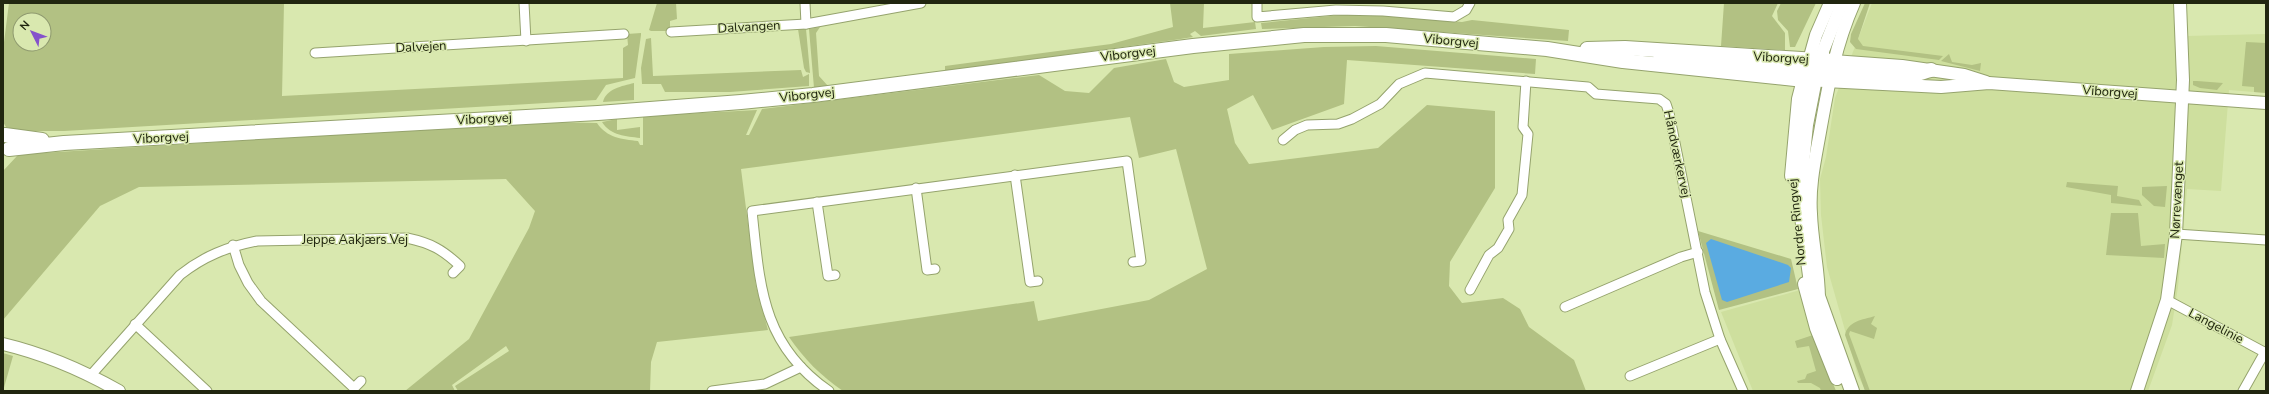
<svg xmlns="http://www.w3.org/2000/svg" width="2269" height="394" font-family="'Nunito Sans',sans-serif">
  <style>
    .built { fill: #cedf9e }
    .green { fill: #b2c183; fill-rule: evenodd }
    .water { fill: #5aabe1 }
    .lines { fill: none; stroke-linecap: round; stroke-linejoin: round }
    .street-casing { stroke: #95a36d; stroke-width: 11 }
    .secondary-casing { stroke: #95a36d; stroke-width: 14 }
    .primary-casing { stroke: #95a36d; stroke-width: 16 }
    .street { stroke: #fff; stroke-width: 9 }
    .secondary { stroke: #fff; stroke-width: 12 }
    .primary { stroke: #fff; stroke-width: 14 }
    .labels { text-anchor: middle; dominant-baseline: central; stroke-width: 3; stroke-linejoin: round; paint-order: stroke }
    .street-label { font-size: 13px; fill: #212610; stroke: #d9e8af }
  </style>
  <rect width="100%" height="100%" fill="#d9e8af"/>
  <g class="built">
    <path d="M1872 3H2184L2186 36 2266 34V93L2229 90 2221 191 2187 189 2178 287 2172 325 2148 391H1866L1858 376 1827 267 1821 215 1820 179 1826 157 1835 98Z"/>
    <path d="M1800 290 1812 332 1836 391H1753L1721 312Z"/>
  </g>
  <g class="green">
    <path d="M9 3H284L282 96 623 78V48L628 45 627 34 641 33V35L635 78 606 85 596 100 64 131H19L6 127 3 122V50ZM20 20H44V44H20Z"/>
    <path d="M657 3H676L677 19 670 21V31H651L649 30Z"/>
    <path d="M1170 3H1204L1203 28 1255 22 1256 29 1201 36 1195 31 1190 34 1193 37 1174 40 945 71V66L1111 44 1173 27Z"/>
    <path d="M1724 3H1778L1772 16 1785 33V50L1721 46Z"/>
    <path d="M1781 3H1816L1795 47H1790L1788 31 1778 20 1777 11Z"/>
    <path d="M1865 3H1870L1858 39 1863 46 1943 56 1939 60 1856 49 1850 42 1851 34Z"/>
    <path d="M1375 14 1462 22 1472 20 1569 30 1568 41 1355 26 1262 29 1261 23 1341 15Z"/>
    <path d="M820 27 816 33 819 76 828 86 814 88 809 29Z"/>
    <path d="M798 29H806L810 73 806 72 804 68Z"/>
    <path d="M651 38 653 76 801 70 803 77 809 74V86L730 92H665L661 84H642L641 68 646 39Z"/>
    <path d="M2246 42 2266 43V93L2254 92V87L2242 86Z"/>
    <path d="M1376 46 1536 59 1535 74 1347 60 1344 104 1272 130 1253 95 1227 109 1235 143 1249 164 1378 148 1427 105 1495 111V188L1450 262 1449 286 1462 303 1503 298 1520 309 1529 327 1574 360 1586 391H843C821 376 804 359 789 337L1034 301 1038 321 1149 300 1207 269 1176 149 1139 158 1130 117 741 169 756 286 768 330 657 342 651 362 650 391H458L455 386 509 351 506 346 452 385 455 391H405L469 339 529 228 535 211 506 179 139 187 100 206 3 320V171L17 156 25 154 540 122 597 123C607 138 622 139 638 141L640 145H643V116L757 110 746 135H749L762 109 1039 75 1065 91 1089 93 1114 68 1166 59 1174 82 1184 87 1229 80V54L1324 47Z"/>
    <path d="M1949 54 1952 62 1972 65 1981 63 1980 71 1941 61Z"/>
    <path d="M2193 81H2197L2223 83 2217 90 2200 88 2193 85Z"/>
    <path d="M634 83V100L603 102C606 89 622 86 634 83Z"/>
    <path d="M617 119V130L640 127V138C626 136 611 136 602 122Z"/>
    <path d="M2067 182 2118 186 2117 196 2139 200 2142 206 2111 203V195L2066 187Z"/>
    <path d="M2167 186 2165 207 2154 206 2142 195V187Z"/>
    <path d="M2111 213H2138L2141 246 2165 244 2164 258 2106 255Z"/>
    <path d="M1698 231 1791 259 1798 289 1719 310Z"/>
    <path d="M1875 316 1871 324 1877 328 1874 339 1850 331 1849 334 1870 391H1865L1845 335C1848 321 1862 320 1875 316Z"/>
    <path d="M1813 335 1836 391H1821L1820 388 1811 383H1798L1797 381 1805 379 1807 374 1816 371 1809 346 1797 348 1795 341Z"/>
    <path d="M3 353 13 356 3 391Z"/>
  </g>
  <path class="water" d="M1711 239 1788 265 1791 268 1789 282 1727 302 1722 300 1706 243Z"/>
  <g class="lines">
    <defs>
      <g id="street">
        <path d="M524 3 526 41"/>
        <path d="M805 3 806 24"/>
        <path d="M1257 3V17L1336 10 1383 11 1454 17 1466 10 1470 3"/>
        <path d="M671 32 806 24 921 3"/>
        <path d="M315 53 624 34"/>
        <path d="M1283 140 1295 130 1307 125 1338 124 1352 119 1380 104 1399 84 1425 73 1588 87 1596 94 1659 99 1666 104 1669 113 1705 292 1720 339 1743 391"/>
        <path d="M1015 175 1030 282 1038 281"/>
        <path d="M916 188 927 270 935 269"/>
        <path d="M817 202 828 276 835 275"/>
        <path d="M2176 234 2266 240"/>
        <path d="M233 245 239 265 248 283 261 301 354 388 361 381"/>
        <path d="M1470 290 1489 255 1498 248 1509 229 1508 220 1522 195 1528 134 1523 127 1526 81"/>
        <path d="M2167 300 2266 353"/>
        <path d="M1565 307 1681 257 1698 252"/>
        <path d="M135 324 207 391"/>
        <path d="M91 375 180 275C204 256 227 247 257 241L407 238C431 243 443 250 460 266L453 273"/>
        <path d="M1630 376 1720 339"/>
        <path d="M712 391 765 384 801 367"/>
        <path d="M829 391C761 344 760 285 752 211L1127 161 1141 261 1133 262"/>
        <path d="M2243 391 2265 352"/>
      </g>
      <g id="secondary">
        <path d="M1659 59 1806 70 1833 61 1902 66 1964 75 1986 82"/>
        <path d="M1809 60 1816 35 1830 3"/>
        <path d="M1823 70V51L1842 3"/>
        <path d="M1806 80 1941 87 1989 83 2266 103"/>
        <path d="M1819 299C1819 270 1812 243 1811 214 1809 186 1815 160 1820 132 1828 87 1835 46 1854 3"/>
        <path d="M3 344C45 354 82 370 119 391"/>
        <path d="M2137 391 2167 300 2176 234 2183 80 2180 3"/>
      </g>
      <g id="primary">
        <path d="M1587 49 1625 48 1833 61"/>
        <path d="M1809 60 1814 66 1816 74 1806 125 1801 173 1802 217 1811 283 1819 299 1852 391"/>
        <path d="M5 135 42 140"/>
        <path d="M9 149 64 143 598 113 741 102 813 95 1193 46 1304 35H1386L1547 49 1623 61 1804 80C1831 61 1876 79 1907 76 1915 75 1923 72 1931 70"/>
        <path d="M1792 176 1799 99 1806 72"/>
        <path d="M1805 284 1817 328 1837 378"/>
      </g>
    </defs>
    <use href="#street" class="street-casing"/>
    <use href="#secondary" class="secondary-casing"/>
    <use href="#primary" class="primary-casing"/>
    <use href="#street" class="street"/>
    <use href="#secondary" class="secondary"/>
    <use href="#primary" class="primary"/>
  </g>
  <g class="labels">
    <g class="street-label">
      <text transform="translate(749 27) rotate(-3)">Dalvangen</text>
      <text transform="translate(1451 41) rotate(5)">Viborgvej</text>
      <text transform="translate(421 47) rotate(-3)">Dalvejen</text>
      <text transform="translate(1128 54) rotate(-7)">Viborgvej</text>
      <text transform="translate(1781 58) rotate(3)">Viborgvej</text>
      <text transform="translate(2110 92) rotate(4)">Viborgvej</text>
      <text transform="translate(807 95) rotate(-6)">Viborgvej</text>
      <text transform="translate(484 119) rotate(-3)">Viborgvej</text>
      <text transform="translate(161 138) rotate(-3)">Viborgvej</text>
      <text transform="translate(1677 154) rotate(78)">Håndværkervej</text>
      <text transform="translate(2177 200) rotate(-87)">Nørrevænget</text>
      <text transform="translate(1797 222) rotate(-96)">Nordre Ringvej</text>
      <text x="355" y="240">Jeppe Aakjærs Vej</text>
      <text transform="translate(2216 326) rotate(28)">Langelinie</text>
    </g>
  </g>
  <rect width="2269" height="394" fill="none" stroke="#212610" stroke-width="8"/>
  <g transform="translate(32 32) rotate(312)"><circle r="19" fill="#d9e8af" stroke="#8f9a6f"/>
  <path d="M0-3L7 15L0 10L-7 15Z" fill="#8552cb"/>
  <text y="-6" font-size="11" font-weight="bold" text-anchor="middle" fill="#212610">N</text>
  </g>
</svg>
